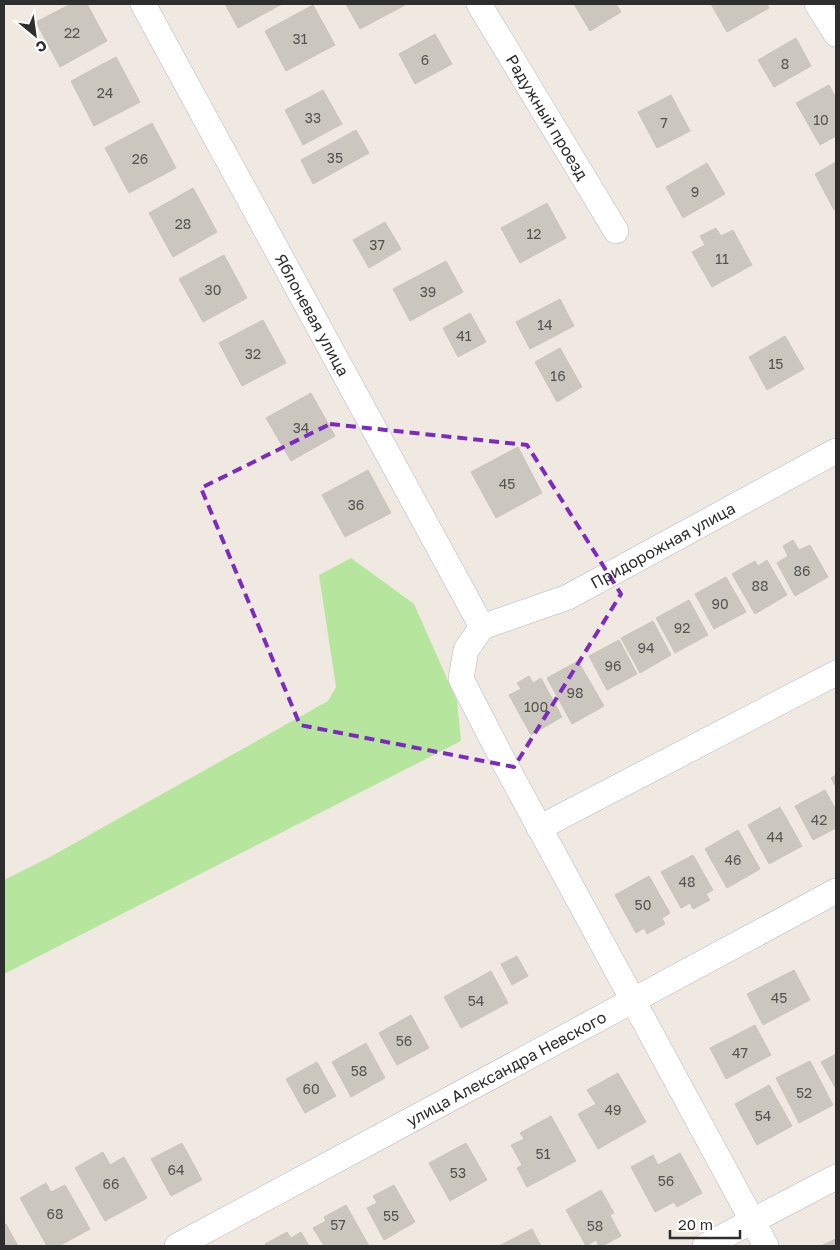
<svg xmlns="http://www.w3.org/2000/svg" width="840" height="1250" font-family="'Golos Text',sans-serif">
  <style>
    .green { fill: #b6e59e }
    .building { fill: #cbc7bf; stroke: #cbc5ba }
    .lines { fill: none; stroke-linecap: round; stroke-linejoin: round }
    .minor-casing { stroke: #b4b7c1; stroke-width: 26 }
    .minor { stroke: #fff; stroke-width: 25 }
    .marked { fill: none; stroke: #7b2cbf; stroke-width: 4; stroke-dasharray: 10 6; stroke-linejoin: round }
    .labels { text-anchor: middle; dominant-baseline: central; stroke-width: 4; stroke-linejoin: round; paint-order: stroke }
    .number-label { font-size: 14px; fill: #555452 }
    .street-label { font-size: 16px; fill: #2e2e2e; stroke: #fff }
  </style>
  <rect width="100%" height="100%" fill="#efe9e1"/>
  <path class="green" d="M351 558 414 604 457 701 461 741 4 974V880L50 857 328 701 336 687 319 575Z"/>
  <g class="building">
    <path d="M71 4H87L107 41 60 67 36 22Z"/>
    <path d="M225 4H282L238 28Z"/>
    <path d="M346 4H407L360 29Z"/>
    <path d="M574 4H616L621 12 590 31Z"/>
    <path d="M711 4H767L769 8 727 32Z"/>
    <path d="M313 5 335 45 286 71 265 31Z"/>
    <path d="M435 34 452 64 415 84 399 54Z"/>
    <path d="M796 38 811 66 774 87 758 60Z"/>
    <path d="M116 57 140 102 94 126 71 81Z"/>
    <path d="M829 85 836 98V136L820 145 796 103Z"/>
    <path d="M323 90 342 124 303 145 285 110Z"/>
    <path d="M671 95 690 131 657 148 638 112Z"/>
    <path d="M152 123 176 168 129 193 105 148Z"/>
    <path d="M356 130 369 153 313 184 301 160Z"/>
    <path d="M836 162V209L834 210 815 174Z"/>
    <path d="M707 163 725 194 683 218 666 187Z"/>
    <path d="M193 188 217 232 173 257 149 213Z"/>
    <path d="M547 203 566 238 520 263 501 228Z"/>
    <path d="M385 222 401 249 369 268 353 240Z"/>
    <path d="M716 228 721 236 733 230 752 265 712 287 692 252 705 245 700 236Z"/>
    <path d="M224 255 247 298 203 322 179 279Z"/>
    <path d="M446 261 463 292 410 321 393 289Z"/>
    <path d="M560 299 574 326 530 349 516 322Z"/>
    <path d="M470 313 486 342 458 357 443 328Z"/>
    <path d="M263 320 286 363 242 386 219 343Z"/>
    <path d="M785 336 804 369 767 390 749 357Z"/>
    <path d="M560 348 582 387 557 402 535 362Z"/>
    <path d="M311 393 335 436 291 461 266 418Z"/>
    <path d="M518 447 542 493 496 518 471 472Z"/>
    <path d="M368 470 391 513 345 537 322 495Z"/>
    <path d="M793 540 799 550 810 545 828 577 795 596 777 563 788 556 783 546Z"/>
    <path d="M767 560 787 595 755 614 732 574 755 561 758 566Z"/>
    <path d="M726 577 746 612 714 629 695 594Z"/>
    <path d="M689 600 708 635 675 653 656 618Z"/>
    <path d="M653 621 671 655 640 673 621 638Z"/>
    <path d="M619 640 637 674 607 690 589 656Z"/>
    <path d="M578 661 604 706 572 724 547 678Z"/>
    <path d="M529 676 533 683 541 678 562 717 531 735 509 695 521 689 517 683Z"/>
    <path d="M836 775V787L831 778Z"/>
    <path d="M825 790 836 810V828L813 840 795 806Z"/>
    <path d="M780 807 802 846 769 864 748 825Z"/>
    <path d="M738 830 760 869 727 888 705 849Z"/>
    <path d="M693 855 713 890 706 894 710 900 693 909 690 903 681 908 661 872Z"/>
    <path d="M649 876 670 913 662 918 665 924 647 934 644 928 636 933 615 895Z"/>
    <path d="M517 956 528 976 512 985 501 964Z"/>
    <path d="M794 970 810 1000 763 1025 747 994Z"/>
    <path d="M491 971 508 1003 461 1028 444 997Z"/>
    <path d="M411 1015 429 1048 397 1065 379 1033Z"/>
    <path d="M755 1025 771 1055 726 1079 710 1048Z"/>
    <path d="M366 1043 385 1078 351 1097 332 1062Z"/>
    <path d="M836 1054V1089L821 1062Z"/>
    <path d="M810 1061 833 1105 799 1123 776 1078Z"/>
    <path d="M317 1062 336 1096 305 1113 286 1079Z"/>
    <path d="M618 1073 646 1122 598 1149 578 1114 596 1104 587 1090Z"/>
    <path d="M769 1085 792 1126 757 1145 735 1104Z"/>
    <path d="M551 1116 576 1161 527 1187 517 1168 522 1165 511 1145 524 1139 520 1133Z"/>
    <path d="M182 1143 202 1180 171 1196 151 1159Z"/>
    <path d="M466 1143 487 1180 450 1201 429 1163Z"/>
    <path d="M103 1152 110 1165 124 1157 147 1198 105 1221 75 1168Z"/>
    <path d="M680 1153 702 1193 677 1207 674 1202 655 1212 631 1167 653 1155 658 1165Z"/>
    <path d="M46 1183 51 1192 65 1185 90 1229 59 1246H47L20 1198Z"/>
    <path d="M394 1185 415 1222 384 1240 367 1208 377 1203 373 1196Z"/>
    <path d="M601 1190 614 1213 610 1215 621 1236 602 1246H599L596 1240 586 1246 566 1210Z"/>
    <path d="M346 1205 369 1246H324L313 1228 326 1221 324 1217Z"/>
    <path d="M6 1224 18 1246H4V1225Z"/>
    <path d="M532 1229 541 1246H499Z"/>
    <path d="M287 1232 291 1238 301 1232 309 1246H267L265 1244Z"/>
    <path d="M836 1239V1246H824L823 1245Z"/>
  </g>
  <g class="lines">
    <defs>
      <g id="minor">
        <path id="s1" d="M143 4 482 627"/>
        <path id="s2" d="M479 4 616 231"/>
        <path d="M817 4 836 34"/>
        <path d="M482 627 466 650 461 679 505 764 766 1246"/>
        <path id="s3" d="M482 627 568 597 836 451"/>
        <path d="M539 828 836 673"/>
        <path id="s4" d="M177 1246 836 891"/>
        <path d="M705 1246 836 1177"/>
      </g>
    </defs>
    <use href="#minor" class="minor-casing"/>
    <use href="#minor" class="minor"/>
  </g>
  <path class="marked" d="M330 424 527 445 621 594 514 767 300 725 201 488Z"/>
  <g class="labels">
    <g class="number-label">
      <text x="72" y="32">22</text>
      <text x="300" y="38">31</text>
      <text x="425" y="59">6</text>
      <text x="785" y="63">8</text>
      <text x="105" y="92">24</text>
      <text x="313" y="117">33</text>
      <text x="821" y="119">10</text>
      <text x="664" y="122">7</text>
      <text x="335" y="157">35</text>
      <text x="140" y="158">26</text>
      <text x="695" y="191">9</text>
      <text x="183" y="223">28</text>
      <text x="534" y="233">12</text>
      <text x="377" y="244">37</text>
      <text x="722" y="258">11</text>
      <text x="213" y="289">30</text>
      <text x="428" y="291">39</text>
      <text x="545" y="324">14</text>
      <text x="464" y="335">41</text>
      <text x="253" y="353">32</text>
      <text x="776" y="363">15</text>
      <text x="558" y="375">16</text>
      <text x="301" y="427">34</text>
      <text x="507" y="483">45</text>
      <text x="356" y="504">36</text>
      <text x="802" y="570">86</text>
      <text x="760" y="585">88</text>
      <text x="720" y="603">90</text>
      <text x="682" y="627">92</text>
      <text x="646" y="647">94</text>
      <text x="613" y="665">96</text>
      <text x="575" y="692">98</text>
      <text x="536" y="706">100</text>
      <text x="819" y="819">42</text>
      <text x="775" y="836">44</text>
      <text x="733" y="859">46</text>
      <text x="687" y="881">48</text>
      <text x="643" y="904">50</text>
      <text x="779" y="997">45</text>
      <text x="476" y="1000">54</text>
      <text x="404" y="1040">56</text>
      <text x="740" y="1052">47</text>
      <text x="359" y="1070">58</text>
      <text x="311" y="1088">60</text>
      <text x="804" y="1092">52</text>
      <text x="613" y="1109">49</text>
      <text x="763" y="1115">54</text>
      <text x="543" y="1153">51</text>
      <text x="176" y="1169">64</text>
      <text x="458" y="1172">53</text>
      <text x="666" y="1180">56</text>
      <text x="111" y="1183">66</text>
      <text x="55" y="1213">68</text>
      <text x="391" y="1215">55</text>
      <text x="338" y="1224">57</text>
      <text x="595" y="1225">58</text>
    </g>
    <g class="street-label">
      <text stroke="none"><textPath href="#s2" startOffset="132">Радужный проезд</textPath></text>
      <text stroke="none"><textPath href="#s1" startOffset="354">Яблоневая улица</textPath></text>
      <text stroke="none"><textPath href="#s3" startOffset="199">Придорожная улица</textPath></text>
      <text stroke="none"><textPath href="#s4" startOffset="374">улица Александра Невского</textPath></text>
    </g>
  </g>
  <rect width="840" height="1250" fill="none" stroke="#2e2e2e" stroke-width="10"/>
  <g transform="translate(35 35) rotate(151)" stroke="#ffffff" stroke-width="4" paint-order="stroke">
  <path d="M0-4L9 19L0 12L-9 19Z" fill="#2e2e2e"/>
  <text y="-8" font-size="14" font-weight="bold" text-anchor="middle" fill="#2e2e2e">С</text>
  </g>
  <path d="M670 1230v8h70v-8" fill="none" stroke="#2e2e2e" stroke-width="2.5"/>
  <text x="678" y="1230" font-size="15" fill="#2e2e2e" stroke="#ffffff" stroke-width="4" paint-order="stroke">20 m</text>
</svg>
